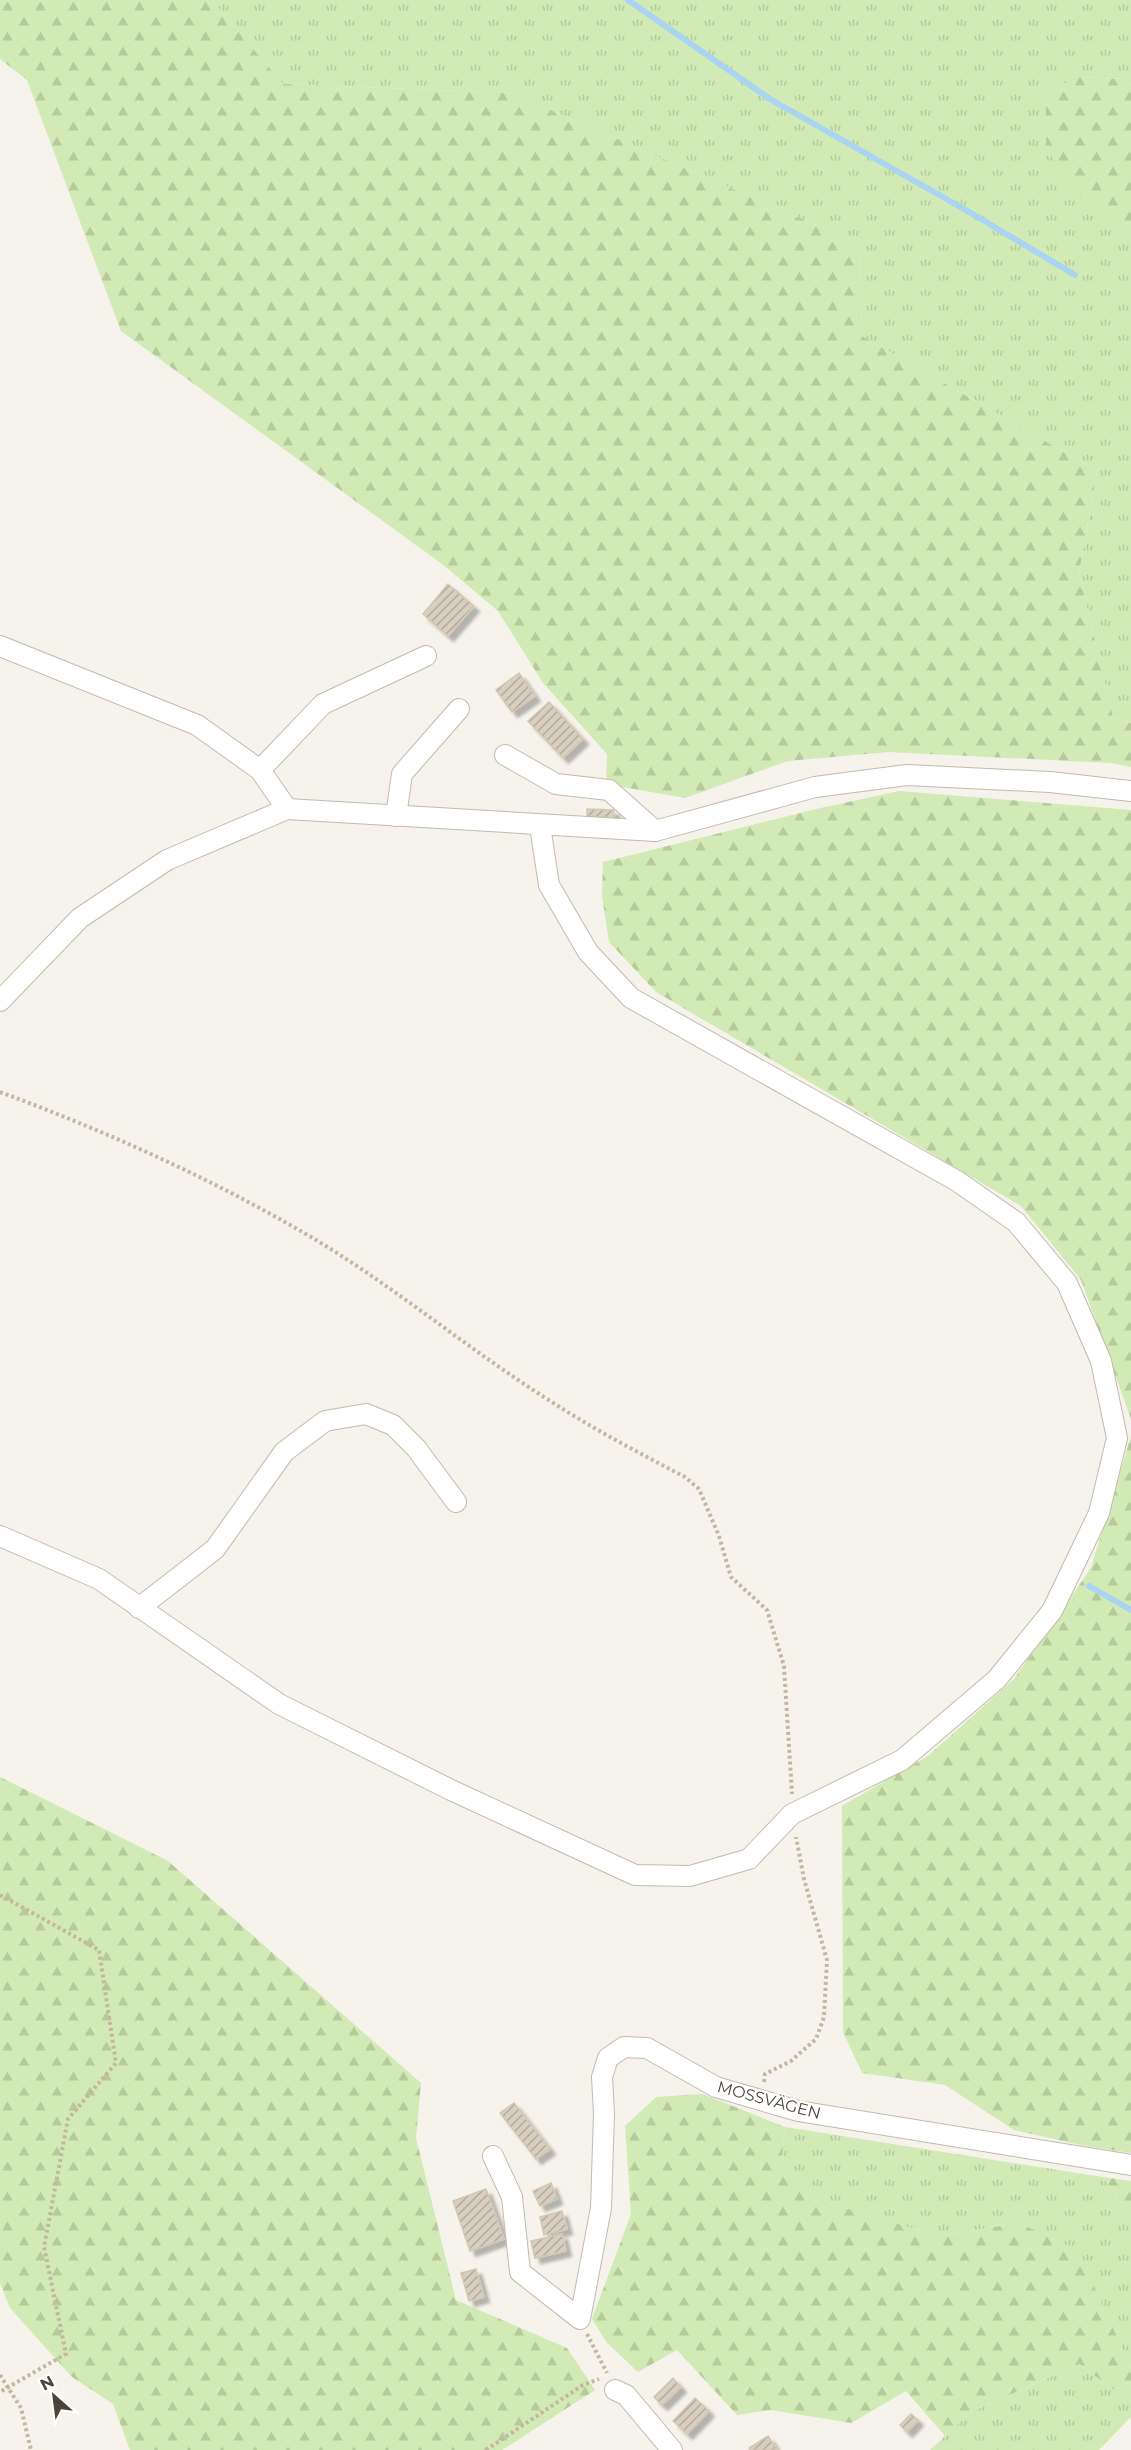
<svg xmlns="http://www.w3.org/2000/svg" width="1131" height="2450" font-family="Montserrat,sans-serif">
  <style>
    .grass { fill: url(#grass-tufts) }
    .forest { fill: url(#forest-firs) }
    .lines { fill: none; stroke-linecap: round; stroke-linejoin: round }
    .stream { stroke: #a9d4f2; stroke-width: 6 }
    .building { fill: url(#building-hatch); stroke: #d3c7b4; stroke-width: 1.5; filter: url(#shadow) }
    .minor-casing { stroke: #c2bbae; stroke-width: 22 }
    .path { stroke: #c4b79f; stroke-width: 4; stroke-dasharray: 3 3; stroke-linecap: butt }
    .minor { stroke: #fff; stroke-width: 20 }
    .labels { text-anchor: middle; dominant-baseline: central; stroke-width: 4.5; stroke-linejoin: round; paint-order: stroke }
    .street-label { font-size: 16px; fill: #4b4439; stroke: #fff }
  </style>
  <defs>
    <pattern id="grass-tufts" width="24" height="20" patternUnits="userSpaceOnUse" patternTransform="scale(1.5)"><rect width="24" height="20" fill="#d2eab5"/><path d="M3 7l-1-3M5 7V3M7 7l1-3M15 17l-1-3M17 17v-4M19 17l1-3" fill="none" stroke="#b6ca9c"/></pattern>
    <pattern id="forest-firs" width="22" height="20" patternUnits="userSpaceOnUse" patternTransform="scale(1.5)"><rect width="22" height="20" fill="#d2eab5"/><path d="M5 1l3.5 6h-7zM16 11l3.5 6h-7z" fill="#b6ca9c"/></pattern>
    <pattern id="building-hatch" width="6" height="6" patternUnits="userSpaceOnUse" patternTransform="scale(1.5)"><rect width="6" height="6" fill="#d8cfc1"/><path d="M-1 1l2-2M0 6l6-6M5 7l2-2" fill="none" stroke="#b1aa9e"/></pattern>
    <filter id="shadow"><feDropShadow dx="5.5" dy="5.5" stdDeviation="1.5" flood-color="#0004"/></filter>
  </defs>
  <rect width="100%" height="100%" fill="#f6f3ec"/>
  <g class="grass">
    <path d="M212 0H1131V85L1124 79 1074 77 1046 97V148L1109 223 1131 229V723L1113 717 1079 573 1097 471 862 336 860 244 511 93 283 84Z"/>
    <path d="M785 2127 1103 2177 1131 2214V2367L1076 2250 1019 2223 937 2236 826 2202 781 2168Z"/>
    <path d="M1079 2364 1131 2402V2417L1099 2450H930L971 2412Z"/>
  </g>
  <g class="forest">
    <path d="M0 0H212L283 84 511 93 860 244 862 336 1097 471 1079 573 1113 717 1131 723V767L1110 763 889 752 788 761 685 798 606 784 607 754 543 683 498 611 442 564 121 331 27 80 0 59Z"/>
    <path d="M1074 77 1124 79 1131 85V229L1109 223 1076 194 1046 148V97Z"/>
    <path d="M899 791 1131 810V1419L1081 1280 1021 1206 656 992 609 942 602 896 603 862 816 809Z"/>
    <path d="M1131 1436V2153L1085 2146 1014 2130 945 2085 862 2073 843 2032 842 1806 928 1756 1014 1679 1091 1568Z"/>
    <path d="M0 1777 168 1861 421 2083 416 2138 456 2300 567 2348 595 2390 502 2450H130L113 2404 72 2377 10 2308 0 2283Z"/>
    <path d="M703 2094 785 2127 781 2168 826 2202 937 2236 1019 2223 1077 2250 1131 2367V2402L1079 2364 971 2412 945 2436 906 2391 851 2423 771 2410 737 2415 677 2350 638 2372 607 2343 592 2319 631 2214 625 2126 656 2097Z"/>
    <path d="M1103 2177 1131 2181V2214Z"/>
  </g>
  <g class="lines">
    <g class="stream">
      <path d="M628 0 770 99 971 213 1075 275"/>
      <path d="M1089 1586 1131 1610"/>
    </g>
  </g>
  <g class="building">
    <path d="M448 584 474 606 448 636 423 614Z"/>
    <path d="M519 673 535 696 512 712 496 690Z"/>
    <path d="M549 702 583 739 563 758 528 721Z"/>
    <path d="M587 809 614 810V818L587 816Z"/>
    <path d="M514 2103 550 2149 536 2159 500 2113Z"/>
    <path d="M551 2183 557 2199 540 2206 533 2191Z"/>
    <path d="M486 2189 504 2239 470 2251 453 2201Z"/>
    <path d="M562 2211 567 2229 544 2235 540 2217Z"/>
    <path d="M562 2234 566 2251 535 2258 531 2241Z"/>
    <path d="M476 2269 484 2297 469 2301 461 2273Z"/>
    <path d="M673 2378 681 2387 662 2405 654 2397Z"/>
    <path d="M695 2398 709 2411 687 2434 673 2421Z"/>
    <path d="M911 2414 918 2420 907 2432 900 2425Z"/>
    <path d="M768 2436 777 2450H750L749 2448Z"/>
  </g>
  <g class="lines">
    <defs>
      <g id="minor">
        <path d="M0 646 197 725 260 770 287 809"/>
        <path d="M505 755 556 784 609 790 655 831"/>
        <path d="M260 770 323 704 426 656"/>
        <path d="M396 816 402 774 459 709"/>
        <path d="M0 1001 80 918 167 860 287 809 655 831 815 787 907 775 1050 782 1131 791"/>
        <path d="M0 1536 99 1579 279 1704 451 1790 635 1875 690 1876 749 1859 792 1814 902 1760 997 1679 1052 1611 1099 1513 1117 1438 1101 1361 1067 1283 1016 1222 957 1181 631 998 588 952 549 885 540 826"/>
        <path d="M139 1608 215 1549 284 1452 325 1421 366 1414 393 1425 416 1448 456 1502"/>
        <path d="M493 2156 512 2197 520 2272 580 2319 601 2208 604 2113 602 2077 608 2058 624 2047 647 2048 716 2087 798 2111 1131 2165"/>
        <path d="M615 2390 626 2395 672 2450"/>
      </g>
    </defs>
    <use href="#minor" class="minor-casing"/>
    <g class="path">
      <path d="M0 1092C100 1129 199 1173 292 1226 385 1278 465 1348 555 1404 597 1431 641 1454 685 1477L699 1489 719 1536 731 1577 767 1610 784 1666 792 1794"/>
      <path d="M0 1895 99 1950 116 2063 68 2119 44 2247 66 2354 0 2392"/>
      <path d="M764 2082 765 2074 791 2061 816 2039 824 2017 827 1960 804 1879 796 1837"/>
      <path d="M587 2334 607 2373"/>
      <path d="M0 2375 21 2408 31 2450"/>
      <path d="M486 2450 583 2385 599 2379"/>
    </g>
    <use href="#minor" class="minor"/>
  </g>
  <g class="labels">
    <g class="street-label">
      <text transform="translate(769 2100) rotate(15)">MOSSVÄGEN</text>
    </g>
  </g>
  <g transform="translate(54 2396) rotate(332)" stroke="#ffffff" stroke-width="4.5" paint-order="stroke">
  <path d="M0-4.5L10 22L0 15L-10 22Z" fill="#4b4439"/>
  <text y="-9" font-size="16" font-weight="bold" text-anchor="middle" fill="#4b4439">N</text>
  </g>
</svg>
